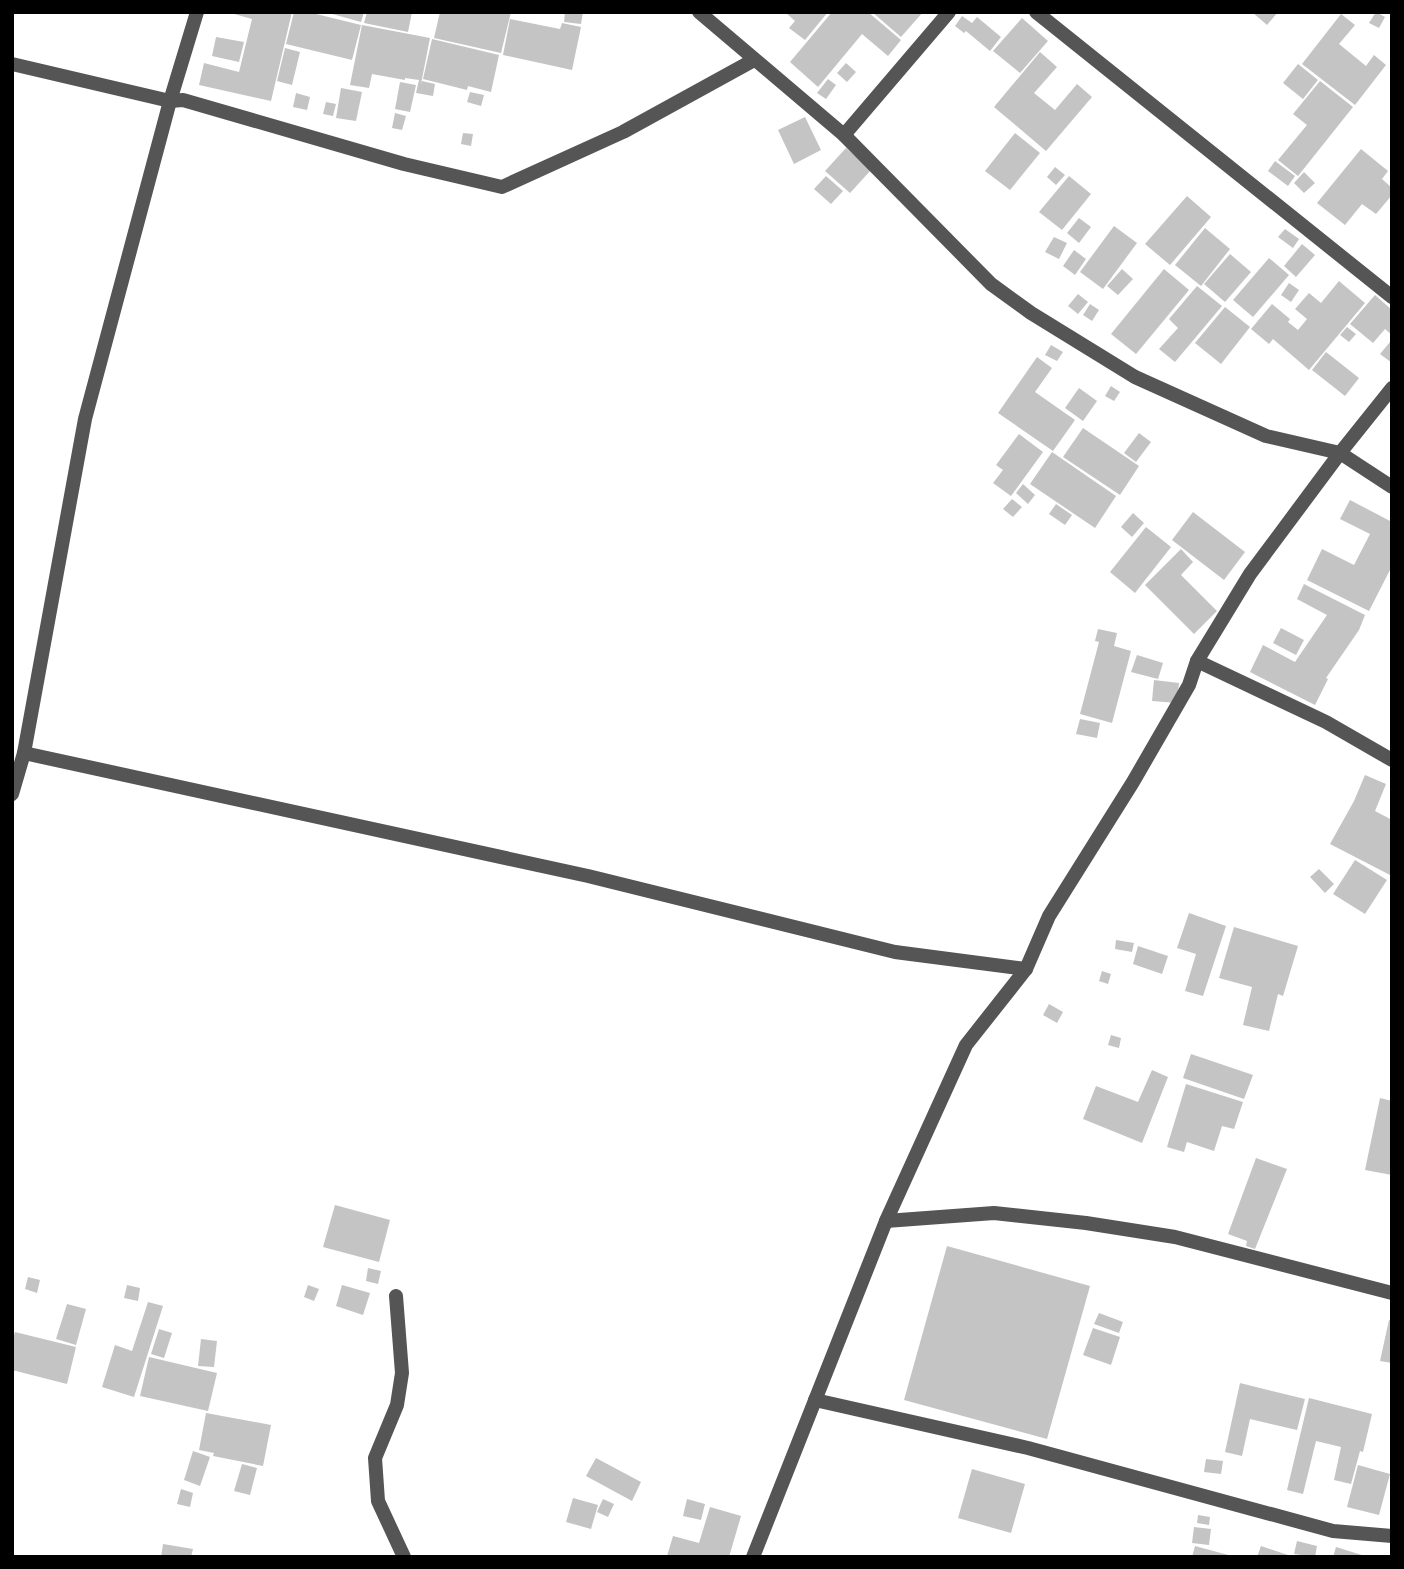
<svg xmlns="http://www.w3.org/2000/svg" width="1404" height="1569" font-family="'Asap Condensed',sans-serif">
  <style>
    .building { fill: #c4c4c4 }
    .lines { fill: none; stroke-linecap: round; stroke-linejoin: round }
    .street { stroke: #555; stroke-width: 14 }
  </style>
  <rect width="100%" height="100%" fill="#fff"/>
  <g class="building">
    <path d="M227 12H292L271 101 199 85 204 63 239 72 252 19Z"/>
    <path d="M294 12H308L361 25 352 60 286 44Z"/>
    <path d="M325 12H364L361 22Z"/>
    <path d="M367 12H412L408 32 364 23Z"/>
    <path d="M440 12H511L501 53 434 38Z"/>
    <path d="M565 12H583L581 24 564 22Z"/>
    <path d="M785 12H828L805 40 789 28 795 21Z"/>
    <path d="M832 12H868L901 40 888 56 862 34 818 87 790 62Z"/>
    <path d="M872 12H923L901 37Z"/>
    <path d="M1252 12H1278L1267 25Z"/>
    <path d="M1376 12 1385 17 1379 28 1369 23Z"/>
    <path d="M1341 14 1355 25 1339 44 1366 66 1374 55 1386 65 1355 105 1302 64Z"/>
    <path d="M962 16 972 23 977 17 1001 37 990 51 966 31 964 33 955 26Z"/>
    <path d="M1022 18 1048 41 1020 73 993 51Z"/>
    <path d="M510 19 560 29 562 23 581 27 572 70 503 55Z"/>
    <path d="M362 25 430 38 421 84 422 81 435 84 433 96 416 93 419 80 405 78V80L372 74 369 88 350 85Z"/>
    <path d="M216 37 244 42 239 62 212 56Z"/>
    <path d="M432 39 499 55 491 92 468 86 467 90 423 79Z"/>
    <path d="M285 48 300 52 292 85 277 81Z"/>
    <path d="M1040 52 1057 67 1034 93 1055 110 1077 84 1092 97 1046 151 994 107Z"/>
    <path d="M846 63 856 72 847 82 837 73Z"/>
    <path d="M1298 64 1318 80 1303 99 1283 83Z"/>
    <path d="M828 79 836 85 826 99 817 93Z"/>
    <path d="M1320 81 1353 107 1298 176 1278 160 1307 125 1293 114Z"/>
    <path d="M400 82 416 85 410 112 395 109Z"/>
    <path d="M341 88 362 92 356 121 336 118Z"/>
    <path d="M470 92 484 95 481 106 467 102Z"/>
    <path d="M296 93 310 97 307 110 293 107Z"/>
    <path d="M326 102 336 104 333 116 323 114Z"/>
    <path d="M395 113 406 116 402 130 392 128Z"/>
    <path d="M805 117 821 150 794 164 778 130Z"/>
    <path d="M463 133 473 134 471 146 461 144Z"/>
    <path d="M1015 133 1040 153 1010 190 985 171Z"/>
    <path d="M846 148 871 170 850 193 825 171Z"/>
    <path d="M1361 149 1388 171 1382 179 1392 188V195L1376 214 1362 204 1345 225 1317 203Z"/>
    <path d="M1275 161 1295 176 1288 186 1268 171Z"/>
    <path d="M1055 167 1065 175 1056 185 1047 177Z"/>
    <path d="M1304 172 1315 183 1304 193 1294 183Z"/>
    <path d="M826 176 843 191 831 204 814 189Z"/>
    <path d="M1069 176 1091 194 1062 230 1039 212Z"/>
    <path d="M1187 196 1211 217 1170 265 1145 244Z"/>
    <path d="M1079 218 1091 227 1079 243 1067 233Z"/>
    <path d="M1114 226 1137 243 1103 289 1080 272Z"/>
    <path d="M1205 228 1230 249 1201 286 1175 265Z"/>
    <path d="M1285 229 1299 239 1293 248 1278 237Z"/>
    <path d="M1054 237 1067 243 1059 259 1045 252Z"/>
    <path d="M1302 244 1315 255 1296 277 1284 266Z"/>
    <path d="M1074 250 1086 259 1075 275 1063 266Z"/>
    <path d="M1230 254 1251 272 1225 302 1204 284Z"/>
    <path d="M1269 258 1289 275 1253 317 1233 300Z"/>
    <path d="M1122 269 1133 279 1118 295 1107 286Z"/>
    <path d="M1164 269 1189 290 1136 354 1111 334Z"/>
    <path d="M1339 281 1365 303 1309 370 1273 339 1269 344 1251 329 1272 304 1290 319 1288 322 1298 330 1307 319 1295 309 1309 293 1321 303Z"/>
    <path d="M1289 283 1299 290 1291 302 1281 295Z"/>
    <path d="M1197 286 1222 306 1175 362 1159 349 1178 328 1169 319Z"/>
    <path d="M1078 294 1088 302 1078 314 1068 306Z"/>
    <path d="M1375 295 1392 310V335L1385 329 1373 343 1350 324Z"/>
    <path d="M1090 304 1099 310 1092 321 1083 315Z"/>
    <path d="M1225 307 1250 327 1221 364 1195 343Z"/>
    <path d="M1347 327 1356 334 1349 342 1340 335Z"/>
    <path d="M1390 342 1392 343V363L1380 354Z"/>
    <path d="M1051 345 1063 352 1057 361 1045 355Z"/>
    <path d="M1326 352 1359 378 1345 396 1312 370Z"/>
    <path d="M1037 357 1052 368 1035 392 1075 420 1053 451 998 413Z"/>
    <path d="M1111 386 1120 392 1114 401 1105 396Z"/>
    <path d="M1079 388 1097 401 1083 421 1065 408Z"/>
    <path d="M1083 428 1139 466 1120 495 1063 457Z"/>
    <path d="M1139 433 1151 442 1136 462 1124 453Z"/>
    <path d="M1019 434 1043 452 1011 496 993 483 1003 470 996 465Z"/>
    <path d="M1052 452 1116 496 1095 528 1030 484Z"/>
    <path d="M1023 484 1035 495 1028 504 1016 493Z"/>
    <path d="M1012 499 1022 507 1013 517 1003 509Z"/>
    <path d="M1350 500 1392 522V566L1369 611 1307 580 1322 549 1354 565 1370 534 1340 519Z"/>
    <path d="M1056 504 1072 515 1065 525 1049 514Z"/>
    <path d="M1193 512 1245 552 1224 580 1172 540Z"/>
    <path d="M1133 513 1144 523 1132 537 1121 527Z"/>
    <path d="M1146 527 1171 547 1135 593 1110 572Z"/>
    <path d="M1181 549 1193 562 1181 575 1217 611 1194 634 1145 585Z"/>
    <path d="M1304 584 1365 615 1359 630 1326 678 1328 679 1315 705 1250 672 1263 645 1295 662 1327 615 1297 599Z"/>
    <path d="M1281 628 1304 640 1296 655 1273 643Z"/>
    <path d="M1098 629 1117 633 1114 646 1131 651 1112 723 1080 714 1099 642 1095 641Z"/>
    <path d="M1137 655 1163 663 1158 679 1131 672Z"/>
    <path d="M1154 680 1179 683 1177 703 1152 701Z"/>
    <path d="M1080 719 1100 723 1097 738 1076 734Z"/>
    <path d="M1365 775 1386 784 1375 811 1392 820 1390 875 1330 844 1354 801Z"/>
    <path d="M1355 860 1387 880 1365 914 1333 894Z"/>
    <path d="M1319 869 1334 884 1325 893 1310 877Z"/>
    <path d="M1189 913 1226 926 1203 996 1185 991 1196 954 1177 948Z"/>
    <path d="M1234 927 1298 946 1283 996 1278 994 1269 1031 1243 1025 1252 987 1219 978Z"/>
    <path d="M1116 940 1134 943 1132 952 1115 949Z"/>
    <path d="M1138 946 1168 956 1162 974 1133 964Z"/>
    <path d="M1102 971 1111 974 1108 984 1099 981Z"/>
    <path d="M1049 1004 1063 1012 1057 1023 1043 1015Z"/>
    <path d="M1111 1035 1121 1038 1119 1048 1108 1045Z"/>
    <path d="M1191 1054 1253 1075 1244 1099 1183 1078Z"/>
    <path d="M1152 1070 1168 1077 1142 1143 1083 1119 1096 1086 1138 1102Z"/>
    <path d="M1186 1084 1243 1102 1234 1129 1222 1126 1214 1151 1187 1142 1184 1152 1167 1147Z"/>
    <path d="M1380 1098 1392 1101V1175L1365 1170Z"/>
    <path d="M1256 1158 1287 1169 1255 1249 1246 1246 1247 1241 1228 1234Z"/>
    <path d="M335 1205 390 1220 379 1262 323 1247Z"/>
    <path d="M947 1246 1090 1286 1047 1439 904 1400Z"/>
    <path d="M368 1268 381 1271 378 1284 366 1281Z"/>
    <path d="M28 1277 40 1280 37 1293 25 1289Z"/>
    <path d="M127 1285 140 1288 138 1301 124 1298Z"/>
    <path d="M308 1285 319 1289 314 1301 304 1297Z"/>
    <path d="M342 1285 370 1293 363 1315 336 1306Z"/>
    <path d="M148 1302 163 1306 134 1397 102 1387 115 1345 132 1351Z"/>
    <path d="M67 1304 86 1309 76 1345 56 1339Z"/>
    <path d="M1099 1313 1123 1322 1119 1333 1094 1324Z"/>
    <path d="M1389 1320 1392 1321V1363L1380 1361Z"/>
    <path d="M1093 1328 1120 1337 1111 1365 1083 1355Z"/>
    <path d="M159 1329 172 1333 164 1358 151 1354Z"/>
    <path d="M15 1332 76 1347 67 1384 12 1370V1341Z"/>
    <path d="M201 1339 217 1341 214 1367 198 1366Z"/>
    <path d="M149 1357 217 1373 208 1411 140 1396Z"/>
    <path d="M1240 1383 1305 1399 1297 1430 1250 1419 1242 1456 1225 1452Z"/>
    <path d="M1309 1398 1372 1414 1363 1452 1360 1451 1351 1484 1334 1480 1341 1447 1316 1441 1303 1494 1287 1490Z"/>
    <path d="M206 1413 271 1425 263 1466 213 1456 214 1453 199 1450Z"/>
    <path d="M193 1451 210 1457 200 1486 184 1480Z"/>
    <path d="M596 1458 641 1482 632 1501 586 1476Z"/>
    <path d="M1206 1459 1223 1461 1221 1474 1204 1472Z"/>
    <path d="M242 1464 257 1468 250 1495 234 1491Z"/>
    <path d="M1358 1465 1390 1474 1379 1515 1347 1507Z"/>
    <path d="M972 1469 1025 1484 1011 1533 958 1518Z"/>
    <path d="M181 1489 193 1493 190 1507 177 1504Z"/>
    <path d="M573 1498 598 1505 591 1529 566 1522Z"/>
    <path d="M603 1499 614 1504 608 1517 597 1512Z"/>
    <path d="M687 1499 705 1504 701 1520 683 1516Z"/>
    <path d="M710 1507 741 1516 729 1557 667 1556 673 1536 699 1543Z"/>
    <path d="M1198 1515 1210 1517 1209 1525 1197 1523Z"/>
    <path d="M1194 1527 1211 1529 1209 1545 1192 1543Z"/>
    <path d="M1297 1541 1317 1546 1315 1557 1294 1554Z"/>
    <path d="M163 1544 193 1549 191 1557H161Z"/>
    <path d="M1195 1546 1232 1556V1557H1192Z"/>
    <path d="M1261 1546 1291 1556V1557H1257Z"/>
    <path d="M1336 1547 1365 1556V1557H1333Z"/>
  </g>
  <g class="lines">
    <g class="street">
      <path d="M699 12 844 135 991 284 1031 313 1135 377 1266 436 1340 453 1392 487"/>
      <path d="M1036 12 1392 297"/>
      <path d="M12 64 170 101 183 100 404 164 502 187 623 132 754 60"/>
      <path d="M844 135 949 12"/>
      <path d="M1197 661 1326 722 1392 760"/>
      <path d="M24 753 588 876 895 952 1026 969"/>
      <path d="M12 794 24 753 85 419 170 101 197 12"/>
      <path d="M886 1221 994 1213 1086 1223 1175 1237 1392 1293"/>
      <path d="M396 1296 402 1373 397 1405 375 1458 378 1501 404 1557"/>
      <path d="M815 1400 1028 1448 1333 1531 1392 1536"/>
      <path d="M753 1557 886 1221 966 1045 1026 969 1049 916 1133 782 1189 685 1197 661 1250 574 1340 453 1392 388"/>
    </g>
  </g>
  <rect width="1404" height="1569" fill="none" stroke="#000000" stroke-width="28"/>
</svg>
